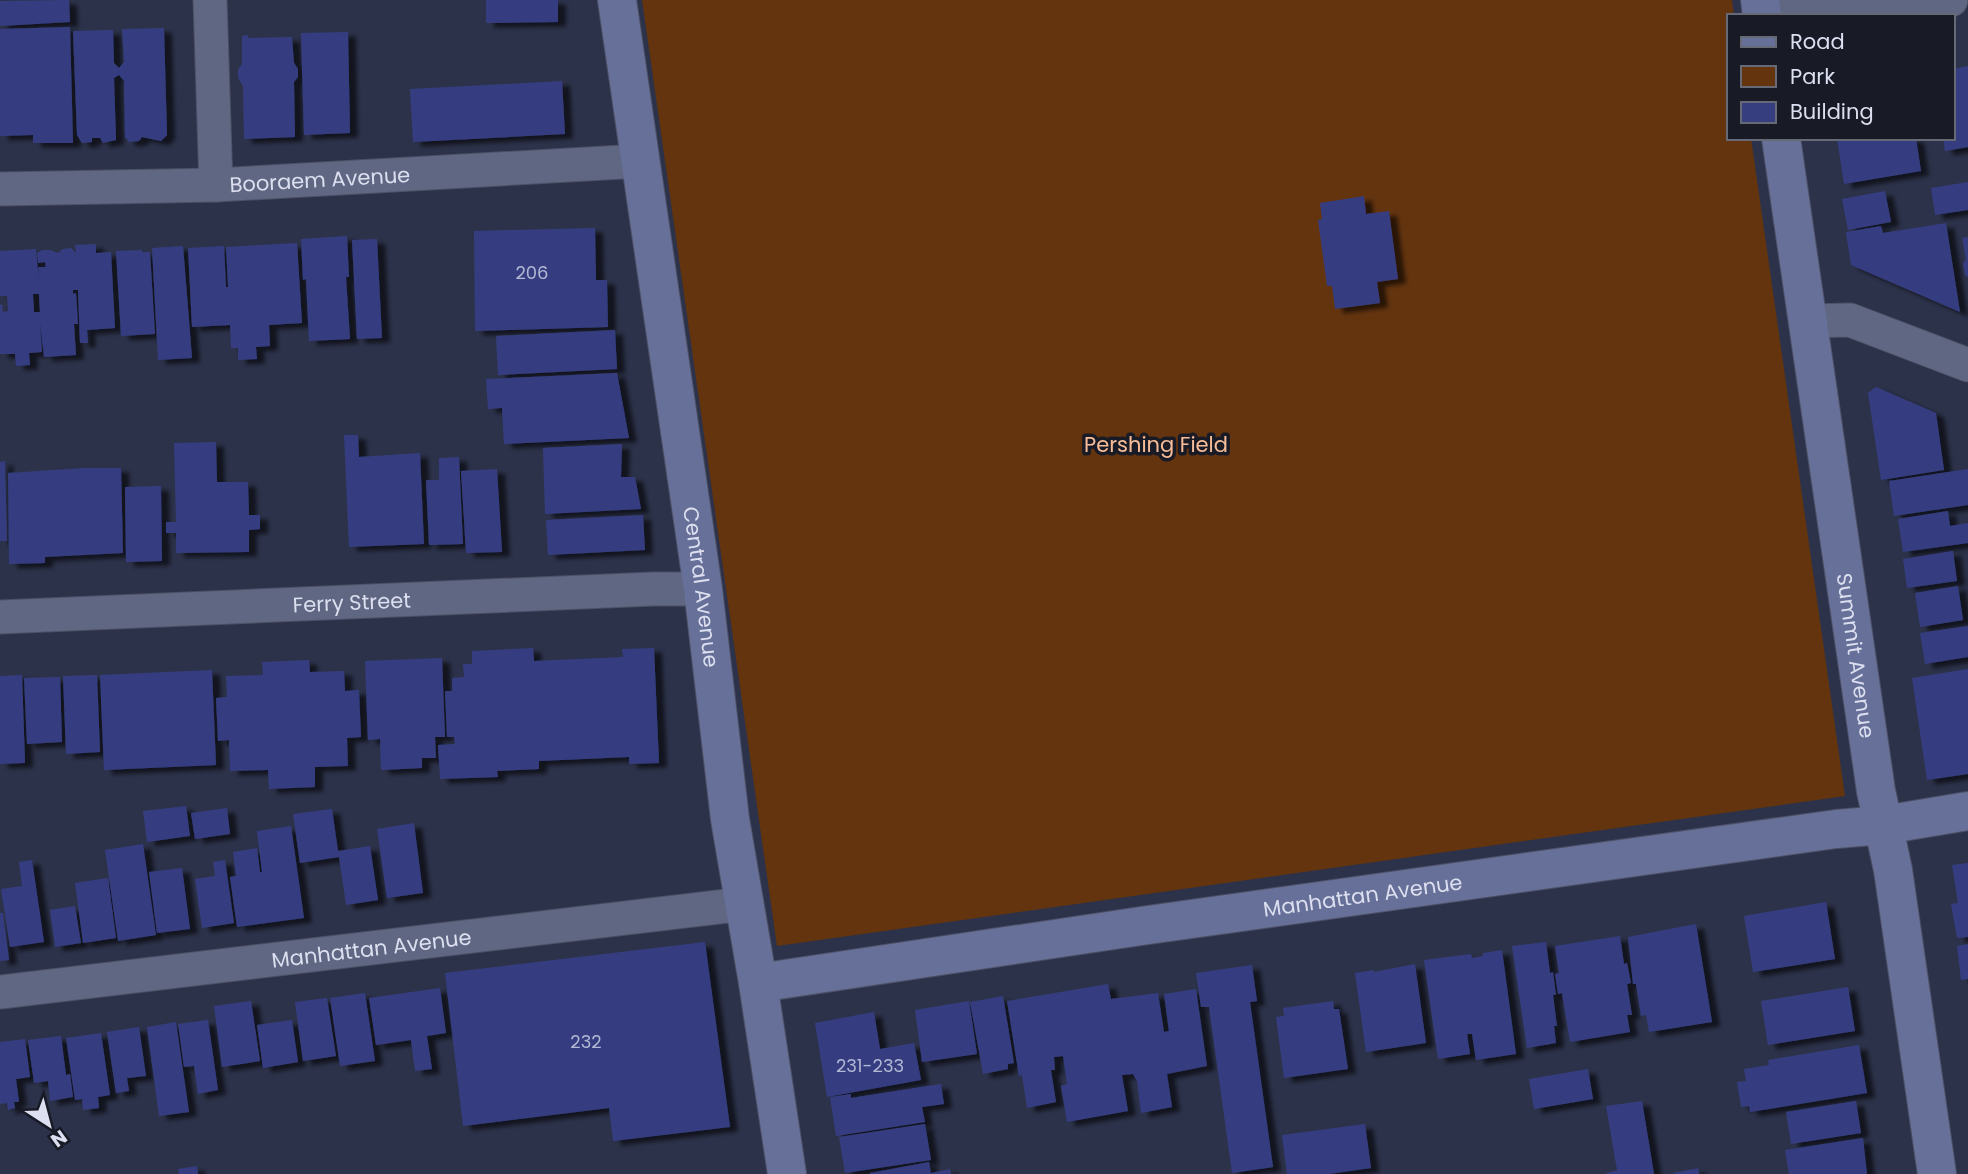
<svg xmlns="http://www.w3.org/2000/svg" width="1968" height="1174" font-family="Poppins,sans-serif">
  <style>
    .green { fill: #64340f }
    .building { fill: #363e80; fill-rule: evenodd; filter: url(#shadow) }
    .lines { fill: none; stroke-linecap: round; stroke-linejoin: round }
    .street-casing { stroke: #4c5065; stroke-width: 35 }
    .secondary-casing { stroke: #4c5065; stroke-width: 40 }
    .street { stroke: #606783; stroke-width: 33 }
    .secondary { stroke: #677098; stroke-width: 38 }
    .labels { text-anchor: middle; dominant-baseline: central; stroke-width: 7; stroke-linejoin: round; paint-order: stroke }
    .number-label { font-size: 18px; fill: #b2b7d3 }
    .street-label { font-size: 21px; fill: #dbdfef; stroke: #181a26 }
    .park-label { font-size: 21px; fill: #f8bd98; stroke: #181a26 }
  </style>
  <defs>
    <filter id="shadow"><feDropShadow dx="8" dy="4.5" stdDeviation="2" flood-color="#0009"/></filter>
  </defs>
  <rect width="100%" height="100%" fill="#2c324a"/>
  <path class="green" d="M642 0H1732L1734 16H1728V138H1751L1845 796 777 946Z"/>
  <g class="building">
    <path d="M69 0 70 22 0 26V1Z"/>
    <path d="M486 0H558V22L486 23Z"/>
    <path d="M70 27 73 143H33V135L0 136V29Z"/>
    <path d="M164 28 167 135 161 141 142 137 139 141 129 142 125 137 124 81 119 75 114 78 116 140 103 143 100 138H92V142L82 143 77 135 73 31 113 30 114 63 119 68 124 62 122 29Z"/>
    <path d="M348 32 350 133 304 135 301 33Z"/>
    <path d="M248 35V38L292 37 294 63 298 69V77L294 82 295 137 244 139 243 86 238 78V70L242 64V36Z"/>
    <path d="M1968 66V147L1945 151 1943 138H1952V69Z"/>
    <path d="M562 81 565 134 413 142 410 89Z"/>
    <path d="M1837 138H1916L1921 171 1844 184Z"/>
    <path d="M1968 182V210L1935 215 1931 188Z"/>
    <path d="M1885 191 1891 222 1848 230 1842 199Z"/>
    <path d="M1364 196 1366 214 1389 211 1398 279 1377 282 1380 303 1335 309 1332 286H1327L1318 220 1322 219 1320 203Z"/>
    <path d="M1946 223 1960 312 1851 265 1846 232 1881 226 1883 233Z"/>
    <path d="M595 228 596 280H607L608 327 475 331 474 231Z"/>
    <path d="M347 236 349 277H346L350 339 309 341 306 279 303 280 301 239Z"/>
    <path d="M1968 237V277L1965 275 1963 264 1966 259 1962 238Z"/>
    <path d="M377 239 382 338 357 339 352 240Z"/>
    <path d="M297 243 302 323 269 325 270 346 256 347 257 359 238 360V348H231L230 325 192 327 188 248 224 246 226 287H228L226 247Z"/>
    <path d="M96 244V253L111 252 115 328 87 330 88 343H80L78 290H73V294L76 293 78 324H74L76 355 44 357 40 322 42 352 29 353 30 365 16 366 15 354H0V305L2 304 3 312 8 311 7 296H0V251L36 249 39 283 38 267H46L45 262 38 263 37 253 42 250H50L58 253 63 249 71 248 76 253 75 245ZM33 294H39L40 312H34Z"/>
    <path d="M183 246 192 358 158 360 152 248Z"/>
    <path d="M142 250V252H150L155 334 121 336 116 251Z"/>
    <path d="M615 330 617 369 498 375 496 336Z"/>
    <path d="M617 373 629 438 504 444 502 408 488 409 486 379Z"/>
    <path d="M1876 387 1936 413 1944 470 1881 480 1868 393Z"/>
    <path d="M344 435H358L359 457 420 453 424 544 349 547Z"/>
    <path d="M216 442 217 482H248L249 515H260V529L249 530V552L176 553V533H166V522H176L174 443Z"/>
    <path d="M622 444 621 477H635L641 509 545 514 543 448Z"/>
    <path d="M459 457 463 544 429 545 426 480H439V458Z"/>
    <path d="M5 461 7 541H0V462Z"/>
    <path d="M85 468H121L123 553 45 557V563L9 564 8 473Z"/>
    <path d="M497 469 502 552 466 553 461 471Z"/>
    <path d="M1968 469V505L1894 516 1889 481Z"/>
    <path d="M161 486 162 561 126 562 125 487Z"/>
    <path d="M1948 511 1950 526 1968 523V543L1903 552 1898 519Z"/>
    <path d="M643 515 645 550 548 555 546 520Z"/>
    <path d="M1953 551 1957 581 1907 588 1903 559Z"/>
    <path d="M1958 586 1963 620 1920 627 1915 593Z"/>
    <path d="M1968 626V657L1925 664 1920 633Z"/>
    <path d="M533 648 534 661 623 657 622 649 654 648 659 763 629 764V757L539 761V769L497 771 498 777 440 779 438 745 455 744 454 737H447L445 691H452V678L464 677 463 664H472V651Z"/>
    <path d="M442 658 445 737H435L436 758H422V768L381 770 380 739 368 740 365 661Z"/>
    <path d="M309 660 310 672 344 671 345 691 359 690 361 737 347 738 348 766 315 767V787L269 789 268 770 230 771 229 740 218 741 216 698 227 697 226 676 263 675 262 662Z"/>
    <path d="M1968 669V774L1927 780 1912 678Z"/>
    <path d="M212 670 216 765 104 770 100 675Z"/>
    <path d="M22 675 25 763 0 764V676Z"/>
    <path d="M97 675 100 752 66 754 63 676Z"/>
    <path d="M60 677 62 742 27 744 24 678Z"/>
    <path d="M186 806 190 836 147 842 143 811Z"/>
    <path d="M227 808 230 834 195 839 191 813Z"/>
    <path d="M332 809 338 851 370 846 378 900 346 905 339 857 300 863 293 814Z"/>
    <path d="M414 823 423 893 387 898 377 829Z"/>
    <path d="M291 826 304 918 237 927 230 877 236 876 233 852 257 848 260 872H262L257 831Z"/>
    <path d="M143 844 156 935 118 941 105 850Z"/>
    <path d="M32 860 44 942 10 947 1 889 22 886 19 862Z"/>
    <path d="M225 860 234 923 202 928 195 879 215 876 213 862Z"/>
    <path d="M1968 863V937L1957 938 1951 904 1958 903 1952 865Z"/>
    <path d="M182 868 190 929 157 933 149 872Z"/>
    <path d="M108 878 116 938 83 943 75 883Z"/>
    <path d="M1826 902 1835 959 1753 972 1744 916Z"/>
    <path d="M75 906 81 943 55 947 50 910Z"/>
    <path d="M0 913H3L9 960 0 961Z"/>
    <path d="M1696 924 1712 1022 1649 1032 1646 1015 1641 1016 1636 984H1633L1628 937Z"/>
    <path d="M1620 936 1624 964 1627 963 1631 983 1627 984 1632 1015H1627L1630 1032 1570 1042 1562 993 1558 994 1555 974 1559 973 1555 946Z"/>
    <path d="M705 942 730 1127 613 1141 609 1108 463 1126 445 973Z"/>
    <path d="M1546 942 1550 973 1553 972 1556 995H1553L1557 1026H1554L1556 1043 1527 1048 1512 946Z"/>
    <path d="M1968 944V979L1961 980 1957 946Z"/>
    <path d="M1502 950 1516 1054 1476 1060 1472 1034H1467L1470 1054 1438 1059 1424 960 1471 954 1472 958 1483 956V953Z"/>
    <path d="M1415 964 1426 1043 1366 1052 1355 973 1374 970V972Z"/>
    <path d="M1252 965 1257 1001 1250 1002 1273 1167 1232 1173 1209 1007H1201L1196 973Z"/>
    <path d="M1108 984 1111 999 1158 993 1164 1032 1169 1031 1164 994 1196 989 1207 1066 1167 1074 1172 1107 1141 1113 1137 1081 1133 1074 1122 1075 1128 1111 1067 1122 1061 1086 1067 1084 1063 1056 1054 1057 1055 1070H1051L1056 1102 1027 1108 1022 1075 1019 1076 1007 1001Z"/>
    <path d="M1848 987 1855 1031 1768 1045 1761 1001Z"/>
    <path d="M440 988 446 1033 427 1036 432 1069 415 1071 411 1040 376 1045 369 998Z"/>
    <path d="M365 993 375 1061 340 1066 330 998Z"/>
    <path d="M1003 996 1014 1063 1008 1064V1069L983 1074 970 1002Z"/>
    <path d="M327 998 336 1056 303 1061 295 1002Z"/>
    <path d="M251 1001 260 1061 222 1067 214 1006Z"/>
    <path d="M969 1001 977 1054 922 1062 915 1010Z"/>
    <path d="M1333 1001 1334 1009H1339L1348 1069 1284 1078 1276 1017 1284 1016 1283 1008Z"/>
    <path d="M874 1012 880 1049 914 1043 921 1080 827 1097 815 1023Z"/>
    <path d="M208 1020 218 1090 198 1094 194 1066 184 1067 178 1024Z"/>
    <path d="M292 1020 298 1062 263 1068 257 1025Z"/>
    <path d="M176 1022 189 1112 159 1116 147 1027Z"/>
    <path d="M139 1027 146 1076 127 1078 129 1091 116 1093 107 1032Z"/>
    <path d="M101 1033 110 1095 98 1097 99 1108 83 1110 82 1099 75 1100 66 1038Z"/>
    <path d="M61 1036 66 1075 70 1074 73 1097 50 1101 48 1081 34 1083 28 1040Z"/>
    <path d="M25 1039 30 1077 16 1079 19 1102H14L15 1108 8 1110 7 1103 0 1104V1042Z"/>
    <path d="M1859 1045 1867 1093 1750 1112 1749 1106 1741 1107 1737 1082 1746 1081 1744 1069 1769 1065 1768 1060Z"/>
    <path d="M1588 1069 1593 1099 1534 1109 1529 1079Z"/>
    <path d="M941 1084 944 1104 922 1107 925 1122 836 1136 830 1097 851 1094V1098Z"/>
    <path d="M1642 1101 1654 1174H1604L1617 1170 1606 1106Z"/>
    <path d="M1856 1101 1861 1133 1791 1144 1786 1112Z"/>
    <path d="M925 1124 931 1160 845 1173 839 1137Z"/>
    <path d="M1365 1124 1371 1168 1329 1174H1287L1282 1135Z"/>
    <path d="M1863 1138 1867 1174H1789L1785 1150Z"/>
    <path d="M929 1162 931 1174H870V1173Z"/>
    <path d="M197 1166 198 1174H179L178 1169Z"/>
    <path d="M1698 1168 1699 1174H1674V1173Z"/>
    <path d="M950 1169 951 1174H931V1173Z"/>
  </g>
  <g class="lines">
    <defs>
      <g id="street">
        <path d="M210 0 216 185"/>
        <path d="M1761 0 1854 14 1951 0"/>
        <path id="s1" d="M0 189 216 185 640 161"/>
        <path d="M1808 321 1850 320 1968 365"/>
        <path id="s2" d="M0 617 653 589H703"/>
        <path id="s3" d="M0 992 744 904"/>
      </g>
      <g id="secondary">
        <path id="s4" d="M617 0 703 589 730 819 758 983 787 1174"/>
        <path d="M1760 0 1762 16"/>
        <path id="s5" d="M1781 138 1876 791 1893 870 1937 1174"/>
        <path id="s6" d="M758 983 1148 925 1836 829 1884 825 1968 811"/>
      </g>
    </defs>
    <use href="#street" class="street-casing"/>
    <use href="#secondary" class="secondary-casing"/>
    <use href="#street" class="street"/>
    <use href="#secondary" class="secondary"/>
  </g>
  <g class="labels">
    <g class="number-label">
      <text x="532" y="272">206</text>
      <text x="586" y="1041">232</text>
      <text x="870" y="1065">231-233</text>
    </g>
    <g class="street-label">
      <text stroke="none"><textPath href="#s1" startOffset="320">Booraem Avenue</textPath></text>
      <text stroke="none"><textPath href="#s4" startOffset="593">Central Avenue</textPath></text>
      <text stroke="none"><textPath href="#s2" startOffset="352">Ferry Street</textPath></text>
      <text stroke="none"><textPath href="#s5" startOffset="523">Summit Avenue</textPath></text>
      <text stroke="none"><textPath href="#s6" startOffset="611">Manhattan Avenue</textPath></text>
      <text stroke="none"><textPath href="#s3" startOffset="374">Manhattan Avenue</textPath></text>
    </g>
    <g class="park-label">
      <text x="1156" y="444">Pershing Field</text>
    </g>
  </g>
  <rect x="1727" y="14" width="228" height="126" fill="#181a26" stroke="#666976" stroke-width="2"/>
  <rect x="1741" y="37" width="35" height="10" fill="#677098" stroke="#666976" stroke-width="2"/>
  <text x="1790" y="49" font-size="21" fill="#dbdfef">Road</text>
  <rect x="1741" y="66" width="35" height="21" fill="#64340f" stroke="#666976" stroke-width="2"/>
  <text x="1790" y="84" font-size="21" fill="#dbdfef">Park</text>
  <rect x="1741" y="102" width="35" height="21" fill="#363e80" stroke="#666976" stroke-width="2"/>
  <text x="1790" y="119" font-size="21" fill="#dbdfef">Building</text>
  <g transform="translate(49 1125) rotate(144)" stroke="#181a26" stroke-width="5" paint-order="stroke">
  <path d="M0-5L12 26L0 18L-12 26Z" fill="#dbdfef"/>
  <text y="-10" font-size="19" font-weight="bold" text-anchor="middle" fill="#dbdfef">N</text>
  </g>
</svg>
